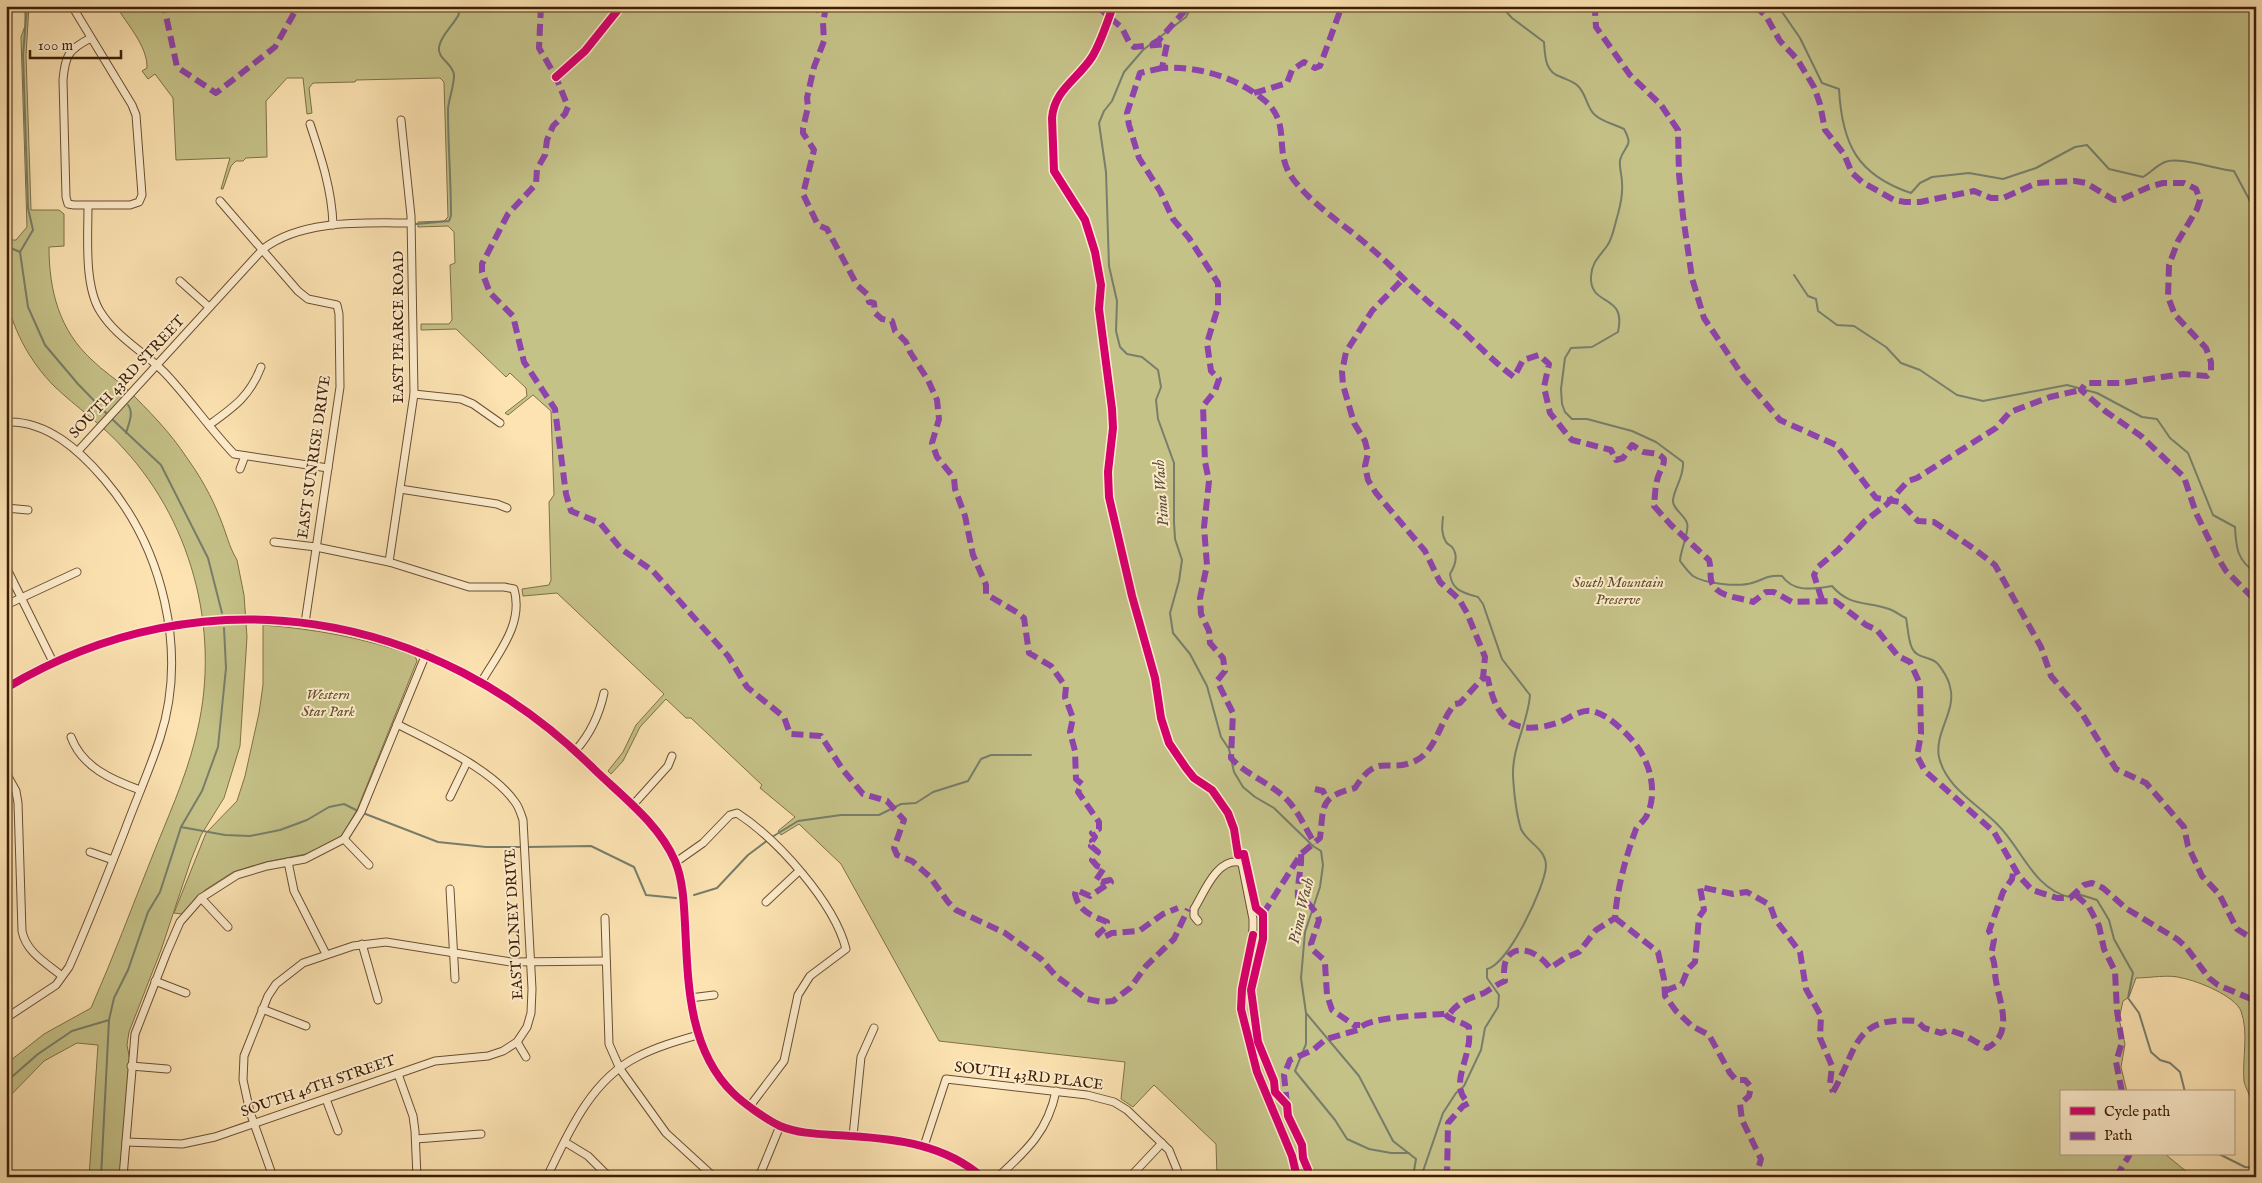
<svg xmlns="http://www.w3.org/2000/svg" width="2262" height="1183" font-family="'IM FELL English',serif">
  <style>
    .green { fill: #c5c288; stroke: #807048 }
    .lines { fill: none; stroke-linecap: round; stroke-linejoin: round }
    .stream { stroke: #777e6b; stroke-width: 2 }
    .street-casing { stroke: #6c4f32; stroke-width: 9 }
    .street { stroke: #feedcd; stroke-width: 7 }
    .quiet { stroke: #8e44ad; stroke-width: 6; stroke-dasharray: 12 6; stroke-linecap: butt }
    .cycleway-casing { stroke: #feedcd; stroke-width: 11 }
    .cycleway { stroke: #d6006c; stroke-width: 8 }
    .labels { text-anchor: middle; dominant-baseline: central; stroke-width: 4; stroke-linejoin: round; paint-order: stroke }
    .street-label { font-size: 15px; fill: #3c1e07; stroke: #feedcd }
    .park-label { font-size: 15px; font-style: italic; fill: #654f2e; stroke: #feedcd }
    .water-label { font-size: 16px; font-style: italic; fill: #5a4e39; stroke: #feedcd }
  </style>
  <rect width="100%" height="100%" fill="#fde3b2"/>
  <filter id="stains"><feTurbulence type="fractalNoise" baseFrequency=".004" numOctaves="4"/><feColorMatrix values="0 0 0 0 .2 0 0 0 0 .09 0 0 0 0 .02 0 0 0 .5 -.17"/></filter>
  <radialGradient id="worn" r=".72"><stop offset=".6" stop-color="#630" stop-opacity="0"/><stop offset="1" stop-color="#630" stop-opacity=".3"/></radialGradient>
  <g class="green">
    <path d="M25 6H29L26 55 31 210H59L64 214V246L49 247C49 290 59 330 92 360 103 371 116 379 127 389 149 411 170 432 187 458 200 476 212 497 220 518 226 532 229 547 237 560L244 595 247 637 240 746 224 798 201 835 191 860 161 950 129 1032 127 1045 131 1066 123 1177H89L98 1045 77 1043 44 1061 6 1100V1064L44 1034 91 1008C113 958 132 907 152 857 167 819 185 780 195 740 222 639 195 526 124 449 103 425 77 408 54 386 30 362 10 326 6 292 5 275 6 257 6 240H16L27 227 21 37 25 26Z"/>
    <path d="M116 6H2256V1124C2249 1113 2252 1114 2251 1103 2251 1095 2245 1088 2244 1081 2242 1058 2249 1033 2241 1011 2235 996 2198 981 2182 978 2169 974 2150 978 2136 978L2129 997 2123 1001 2119 1019 2125 1044 2121 1067 2127 1092H2061V1154H2165L2193 1177H1217L1216 1144 1154 1085 1133 1107 1121 1099 1125 1062 939 1041 841 864 799 824 781 835 778 831 795 817 760 788 762 785 691 718H686L666 699 640 727 623 761 611 774 608 771 623 752 636 725 664 694 557 593 523 596 522 589 549 585 551 580 549 502 554 495 551 411 533 395 508 415 505 413 527 396 526 388 510 373 506 377 456 329 421 330V324H449L452 320 450 265 455 263 454 232 448 226 418 227V222L444 221 448 217 444 82 440 78 356 80 355 82 313 83 309 88 312 113 307 114 303 78H287L266 101 267 157 246 158 243 161H236L231 166 223 189H221L230 158 176 160 173 98 155 74 148 79 142 71 147 68C148 47 127 24 116 6Z"/>
    <path d="M263 625C315 629 365 638 415 656L417 661 357 810 342 836 316 852 266 862 233 872 205 890 182 914 174 913 206 833 237 801 245 776 259 713 263 685Z"/>
  </g>
  <g class="lines">
    <g class="stream">
      <path d="M27 6 23 55 28 208 33 230 20 252 28 307 45 345 78 384 108 415"/>
      <path d="M1192 6 1186 17 1143 50 1124 72 1112 101 1104 111 1099 123 1106 172 1109 266 1117 301 1116 331 1120 347 1127 354 1142 357 1158 370 1161 387 1156 400 1158 419 1174 463V522L1175 539 1182 560 1179 581 1170 613 1173 633 1190 654 1207 686 1221 737 1229 749 1234 772 1243 787 1255 797 1274 808 1313 846 1321 851 1323 865 1320 887 1305 932 1301 978 1306 1013V1044L1295 1071 1335 1120 1347 1139 1369 1149 1391 1153H1409"/>
      <path d="M1501 6 1512 18 1544 42C1545 57 1545 72 1561 77 1567 80 1573 81 1578 86 1585 93 1586 102 1591 110 1596 120 1614 124 1624 129 1634 147 1625 144 1620 160 1619 167 1622 176 1622 183 1623 194 1621 203 1618 214 1615 223 1613 238 1607 246 1599 257 1592 262 1591 276 1589 308 1627 292 1618 332L1592 347 1571 348 1565 358 1561 389 1562 404 1565 412 1572 419H1587L1632 431 1656 442 1683 462C1684 477 1675 486 1673 500 1672 509 1685 515 1687 523 1690 531 1680 551 1680 561 1684 566 1688 572 1693 576 1705 584 1739 587 1752 583 1765 579 1767 575 1782 576 1794 593 1813 589 1832 586 1850 607 1866 601 1889 609 1895 611 1901 616 1906 618 1908 628 1908 640 1912 648 1917 659 1930 656 1937 663 1942 668 1949 680 1950 687 1957 710 1934 733 1939 757 1946 788 1978 804 1998 825 2022 849 2033 888 2069 897L2075 893 2097 900 2109 920 2114 939 2133 973 2128 998 2139 1013 2151 1052 2160 1060 2170 1063 2180 1072 2185 1092"/>
      <path d="M1778 6 1800 38 1822 83 1839 89C1842 144 1857 175 1911 193L1920 183 1932 177 1969 173 2003 179 2036 168 2075 147 2087 145 2109 169 2143 177C2150 173 2157 165 2165 162 2178 156 2218 170 2234 171L2250 201 2256 205"/>
      <path d="M416 224 449 221 451 216C451 181 448 145 448 109 449 97 454 87 454 75 453 63 437 59 439 47 441 35 453 26 459 14L456 6"/>
      <path d="M6 246 20 252"/>
      <path d="M1794 275 1808 296 1816 299 1818 311 1837 325 1854 326 1886 347 1901 363 1920 370 1957 395 1983 401 2067 385 2097 393 2142 417 2157 419 2170 438 2188 453 2213 515 2235 527C2236 548 2237 560 2256 573"/>
      <path d="M112 419 161 465 208 558 222 613"/>
      <path d="M126 433C129 423 134 413 128 405"/>
      <path d="M363 813 438 842 486 847H522"/>
      <path d="M181 827 225 835 250 836 280 830 307 820 329 807 344 804 358 811"/>
      <path d="M772 837 798 821 841 815H879L901 804 916 803 933 792 968 781 981 759 991 755H1031"/>
      <path d="M527 847 591 846 634 867 646 895 676 898"/>
      <path d="M694 895 717 888 748 855 768 840"/>
      <path d="M1306 1013 1359 1076 1393 1141 1416 1159 1413 1177"/>
      <path d="M6 1082 38 1054 72 1031 109 1020"/>
      <path d="M2219 1154 2245 1167 2256 1168"/>
      <path d="M101 1177 109 1020 114 998 128 970 148 912 160 892 181 827 202 791 218 747 226 668 224 628"/>
      <path d="M1421 1177 1443 1113 1456 1093 1464 1086 1481 1050 1485 1028 1498 1007 1499 995 1487 978V969C1508 965 1545 887 1546 866 1546 848 1527 843 1521 829 1516 813 1514 793 1513 776 1512 747 1528 723 1530 695L1502 659 1483 604 1478 597C1464 593 1452 591 1450 574 1455 566 1459 556 1452 547 1450 545 1447 544 1446 542 1441 534 1442 526 1443 517"/>
    </g>
    <defs>
      <g id="street">
        <path d="M72 6 132 105 136 115 142 195 139 202 130 205H74L68 204 66 197 63 80C65 55 69 49 91 38"/>
        <path d="M310 124C321 157 332 190 333 225"/>
        <path d="M220 201 298 291 308 299 337 305 339 314 340 387 305 623"/>
        <path d="M88 206C88 236 84 285 100 311 115 336 144 352 164 372 189 398 209 428 234 454L328 468"/>
        <path d="M180 281 209 307"/>
        <path d="M414 394 461 399 473 404 500 423"/>
        <path d="M6 422C47 420 80 451 104 479 163 548 188 651 160 738 150 769 136 800 125 830 107 876 89 922 69 967L56 985 6 1018"/>
        <path d="M209 425C234 407 250 396 261 367"/>
        <path d="M78 451 263 249C302 219 364 223 411 223"/>
        <path d="M240 469 245 456"/>
        <path d="M400 489 497 504 507 508"/>
        <path d="M6 508 28 510"/>
        <path d="M274 542 316 547 389 562 469 587H504L514 589C524 624 498 653 482 681"/>
        <path d="M389 562 414 394 411 216 401 120"/>
        <path d="M6 567 53 662"/>
        <path d="M6 605 77 572"/>
        <path d="M6 688C204 570 434 609 595 770 623 797 659 824 675 861 683 880 684 904 685 924 688 982 688 1049 733 1093 743 1103 767 1120 780 1126 801 1135 828 1134 850 1136 898 1139 945 1145 982 1177"/>
        <path d="M71 737C82 767 112 780 140 790"/>
        <path d="M576 750C591 733 599 716 604 693"/>
        <path d="M6 773 16 791 18 803 22 931C26 952 46 963 62 976"/>
        <path d="M450 797 467 762"/>
        <path d="M632 806 668 766 672 756"/>
        <path d="M344 839 369 865"/>
        <path d="M90 852 113 860"/>
        <path d="M288 862 294 891 326 954"/>
        <path d="M676 862 703 843 730 815 737 813C777 839 834 902 846 949L810 976 798 995 784 1061 750 1106"/>
        <path d="M450 889 455 979"/>
        <path d="M201 898 228 927"/>
        <path d="M766 902 799 871"/>
        <path d="M605 918 609 1044 620 1069 666 1133 714 1177"/>
        <path d="M1198 921 1194 916V909C1204 893 1216 859 1239 862L1242 864 1253 919V929L1249 959 1242 989 1241 1009 1257 1072 1292 1156 1297 1177"/>
        <path d="M362 944 378 1000"/>
        <path d="M155 981 186 993"/>
        <path d="M690 998 714 995"/>
        <path d="M262 1009 306 1026"/>
        <path d="M517 1042 526 1057"/>
        <path d="M131 1066 167 1069"/>
        <path d="M398 1074 413 1116 415 1131 417 1177"/>
        <path d="M326 1099 338 1131"/>
        <path d="M853 1136 861 1057 874 1028"/>
        <path d="M416 1139 481 1134"/>
        <path d="M126 1142 182 1144 215 1137 435 1061 488 1056 503 1051 517 1042 527 1027 531 1013 532 989 523 820C521 814 519 807 515 802 492 769 432 742 397 724"/>
        <path d="M565 1142 588 1156 609 1177"/>
        <path d="M924 1146 946 1079 1087 1095 1114 1102 1127 1110 1169 1150 1180 1177"/>
        <path d="M123 1177 135 1034 167 952 180 922 201 898 237 875 267 866 305 859 344 839 361 812 426 654"/>
        <path d="M273 1177 250 1112 243 1080 244 1056 268 996 276 984 303 963 353 946 386 942 511 962 606 961"/>
        <path d="M547 1177C568 1133 591 1080 637 1057 656 1047 677 1041 698 1035"/>
        <path d="M759 1177 780 1126"/>
        <path d="M998 1177C1027 1150 1048 1131 1056 1091"/>
        <path d="M1130 1177 1162 1143"/>
      </g>
    </defs>
    <use href="#street" class="street-casing"/>
    <use href="#street" class="street"/>
    <g class="quiet">
      <path d="M156 6 165 11 177 67 216 93 275 47 298 6"/>
      <path d="M541 6 539 48 556 77 568 107 565 114 553 126 547 140 545 155 537 169 536 184 508 214 482 264V272L490 293 513 316 524 362 555 409 566 494 571 511 600 523 621 549 653 571 728 656 747 687 784 717 790 734 821 736 843 770 863 794 887 801 904 820 894 848 897 855 912 861 930 877 948 902 956 910 1005 933 1041 959 1056 976 1087 999 1102 1002 1113 1001 1130 988 1146 966 1174 939 1188 909"/>
      <path d="M815 6 817 10 819 6"/>
      <path d="M828 6 825 12 823 23 824 41 814 67 807 98 808 107 803 128V133L814 150 803 194 818 225 827 229 857 285 867 294 869 302 874 303 875 313 882 319 892 321 895 331 906 342 910 352 928 380 937 400 939 419 932 443 937 457 954 478 955 489 965 516 973 555 986 585V594L1018 613 1024 618 1029 653 1051 666 1066 687 1065 697 1073 718 1070 732 1075 751 1076 779 1082 784 1078 792 1099 822V829L1092 833 1095 837 1092 841 1094 844 1091 846 1098 852 1092 860 1097 866 1104 868 1096 880 1102 882 1110 880 1111 882 1090 896 1076 890 1075 894C1079 912 1091 915 1107 922L1105 928 1098 934 1102 938 1112 933 1139 931 1163 914 1178 908"/>
      <path d="M1097 6 1122 28 1130 44 1134 47 1167 44 1162 68C1198 66 1236 77 1264 100 1293 124 1272 151 1293 179 1314 207 1347 226 1373 250 1393 267 1411 287 1431 304 1441 313 1453 321 1463 331 1480 347 1495 363 1514 377L1523 360 1539 355 1549 364 1544 387 1550 413 1569 437 1572 440 1611 450 1616 460 1623 458 1632 445C1636 447 1640 451 1644 452 1653 454 1657 451 1664 459 1664 467 1660 470 1658 477 1655 486 1655 496 1654 506L1671 525 1709 560C1711 567 1710 573 1711 580 1715 598 1740 597 1753 602L1766 592H1774L1792 602 1835 601 1866 625 1877 630 1898 656 1910 662 1920 684 1921 734 1917 756 1925 771 1994 832 2019 876 2032 890 2057 898H2070L2084 885 2092 883 2103 888 2127 909 2177 939 2186 947 2209 978 2218 985 2256 1001"/>
      <path d="M1590 6 1595 11 1596 27 1630 75 1661 105 1678 130 1679 174 1683 216 1692 278 1704 318 1744 378 1780 420 1836 445 1876 498 1900 502 1918 521 1934 522 1973 548 1995 565 2041 647 2051 676 2081 712 2116 769 2146 783 2184 827 2188 846 2202 876 2219 894 2237 929 2248 936 2256 937"/>
      <path d="M1755 6 1766 16 1780 41 1797 59 1814 87 1820 104 1825 130 1844 154 1852 173 1862 182 1894 200 1905 202H1920L1974 191 1991 198H2003L2037 183 2075 181 2086 183 2114 200 2122 199 2149 187 2163 183H2184L2196 189 2200 200 2197 209 2178 241 2169 265 2168 297 2175 315 2206 348 2211 362V372L2207 376 2183 374 2122 383H2086L2081 390 2105 411 2141 436 2184 477 2196 513 2218 558 2226 571 2256 601"/>
      <path d="M1152 44 1159 40 1189 6"/>
      <path d="M1162 68 1140 73 1127 113 1129 125 1139 158 1160 191 1173 219 1189 238 1218 283V307L1207 343 1211 371 1219 379 1215 391 1203 406 1205 462 1209 481 1204 527 1207 565 1200 598 1201 614 1209 631 1210 643 1223 658 1225 671 1217 681 1233 713 1231 758C1247 776 1274 784 1290 803 1300 815 1307 831 1315 844"/>
      <path d="M1254 93 1287 83 1292 70 1304 62 1315 68 1320 66 1340 11 1339 6"/>
      <path d="M1822 600 1814 575 1818 567 1838 550 1865 521 1887 504 1908 481 1917 478 1996 428 2010 412 2050 397 2081 390"/>
      <path d="M1483 678 1488 679C1497 723 1516 737 1560 722 1570 718 1580 709 1592 711 1607 714 1622 729 1632 740 1650 760 1659 793 1646 817 1643 822 1638 825 1636 829 1626 856 1617 889 1615 918"/>
      <path d="M1315 789 1323 791 1327 799"/>
      <path d="M1301 854C1302 869 1297 882 1298 897L1309 904 1317 914 1319 920 1311 944 1313 950 1323 959 1325 964 1327 995 1332 1010 1354 1025H1360"/>
      <path d="M2076 895 2089 907 2099 926 2104 949 2115 971 2117 1011 2122 1042 2116 1062 2122 1092"/>
      <path d="M1263 914 1301 854 1320 838C1324 805 1319 797 1355 788 1378 751 1386 774 1415 761 1436 752 1440 720 1455 704L1460 703 1483 678 1485 657 1467 613 1459 599 1440 582 1425 551 1376 493 1368 480 1365 466 1368 453 1365 441 1354 423 1343 385 1342 372 1346 352 1372 311 1404 278"/>
      <path d="M1615 918 1658 952 1664 979 1665 996 1676 1011 1692 1026 1709 1035 1730 1073 1736 1080H1745L1751 1087 1749 1096 1740 1104 1742 1120 1761 1159 1756 1177"/>
      <path d="M1665 991 1682 984 1688 969 1695 962 1699 917 1704 910 1700 887 1733 894 1747 892 1770 905 1775 919 1800 952 1806 989 1821 1016 1820 1038 1832 1066 1830 1084 1833 1092"/>
      <path d="M1445 1014C1451 1021 1461 1021 1469 1027 1469 1034 1470 1041 1468 1047 1465 1066 1451 1089 1469 1103L1463 1106 1448 1123 1447 1177"/>
      <path d="M1833 1092C1859 1046 1853 1016 1917 1021L1924 1028 1941 1033 1949 1030 1964 1035 1987 1048C2014 1034 2000 1004 1996 981 1994 972 1996 962 1991 955L1994 940 1989 931 2003 892 2012 879 2014 867"/>
      <path d="M1287 1104 1284 1075 1290 1060 1313 1050 1326 1039 1358 1030C1367 1015 1431 1016 1450 1013 1460 1001 1470 998 1484 993 1491 989 1497 984 1505 981 1498 943 1531 942 1550 968L1565 958 1579 952 1596 930 1615 918"/>
      <path d="M2116 1177 2130 1154"/>
    </g>
    <defs>
      <g id="cycleway">
        <path d="M1113 6C1107 23 1101 42 1092 57 1078 79 1054 90 1052 118L1054 171 1085 220 1095 252 1101 285 1099 309 1112 409 1113 428 1108 472 1109 497 1132 596 1155 678 1161 718 1169 743 1186 768 1194 778 1212 790 1228 813 1234 829 1238 855 1244 854 1256 908 1263 914V939L1251 990 1258 1042 1274 1081 1275 1092 1287 1105 1288 1116 1302 1145 1303 1158 1308 1170V1177"/>
        <path d="M556 77 585 51 621 6"/>
        <path d="M6 688C204 570 434 609 595 770 623 797 659 824 675 861 683 880 684 904 685 924 688 982 688 1049 733 1093 743 1103 767 1120 780 1126 801 1135 828 1134 850 1136 898 1139 945 1145 982 1177"/>
        <path d="M1253 935 1242 989 1241 1009 1257 1072 1292 1156 1297 1177"/>
      </g>
    </defs>
    <use href="#cycleway" class="cycleway-casing"/>
    <use href="#cycleway" class="cycleway"/>
  </g>
  <g class="labels">
    <g class="street-label">
      <text transform="translate(398 327) rotate(-90)">EAST PEARCE ROAD</text>
      <text transform="translate(127 377) rotate(-47)">SOUTH 43RD STREET</text>
      <text transform="translate(314 457) rotate(-82)">EAST SUNRISE DRIVE</text>
      <text transform="translate(514 924) rotate(-93)">EAST OLNEY DRIVE</text>
      <text transform="translate(1029 1076) rotate(7)">SOUTH 43RD PLACE</text>
      <text transform="translate(318 1086) rotate(-19)">SOUTH 46TH STREET</text>
    </g>
    <g class="park-label">
      <text x="1618" y="582">South Mountain<tspan x="1618" dy="17">Preserve</tspan></text>
      <text x="328" y="694">Western<tspan x="328" dy="17">Star Park</tspan></text>
    </g>
    <g class="water-label">
      <text transform="translate(1162 493) rotate(-94)">Pima Wash</text>
      <text transform="translate(1302 911) rotate(-77)">Pima Wash</text>
    </g>
  </g>
  <rect width="2262" height="1183" fill="none" stroke="#fde3b2" stroke-width="25"/>
  <rect x="8" y="8" width="2247" height="1168" fill="none" stroke="#3c1e07" stroke-width="2.5"/>
  <rect x="12" y="12" width="2237" height="1158" fill="none" stroke="#3c1e07"/>
  <rect x="2060" y="1090" width="175" height="65" fill="#feedcd" stroke="#b09a7e"/>
  <rect x="2070" y="1107" width="25" height="8" fill="#d6006c" stroke="#b09a7e"/>
  <text x="2104" y="1116" font-size="15" fill="#3c1e07">Cycle path</text>
  <rect x="2070" y="1132" width="25" height="8" fill="#8e44ad" stroke="#b09a7e"/>
  <text x="2104" y="1140" font-size="15" fill="#3c1e07">Path</text>
  <path d="M30 50v8h91v-8" fill="none" stroke="#3c1e07" stroke-width="2.5"/>
  <text x="38" y="50" font-size="15" fill="#3c1e07" stroke="#feedcd" stroke-width="4" paint-order="stroke">100 m</text>
  <rect width="100%" height="100%" filter="url(#stains)"/>
  <rect width="100%" height="100%" fill="url(#worn)"/>
</svg>
